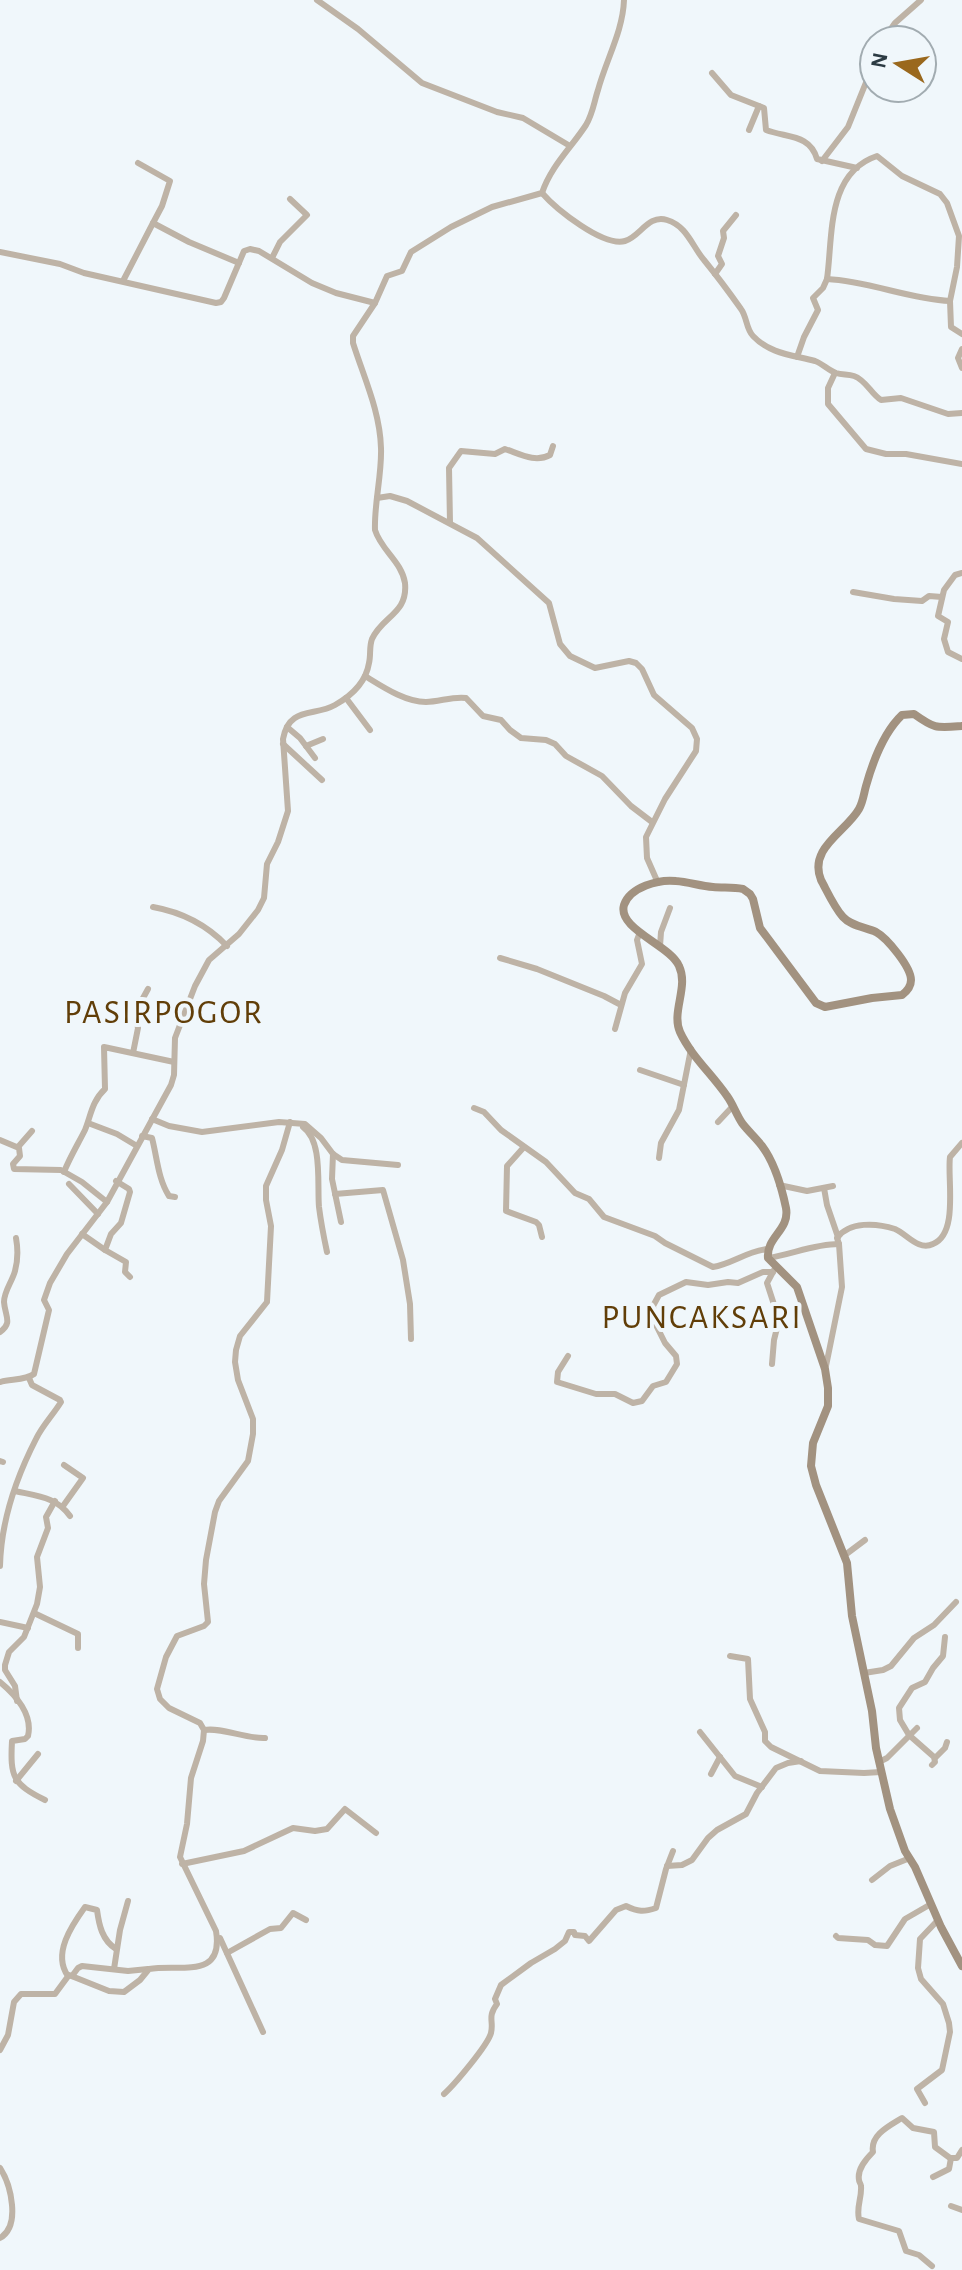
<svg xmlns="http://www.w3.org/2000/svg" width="962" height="2270" font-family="'Alegreya Sans',sans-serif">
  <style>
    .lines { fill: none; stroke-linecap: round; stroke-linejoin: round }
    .street { stroke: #beb3a6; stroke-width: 6 }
    .secondary { stroke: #a29280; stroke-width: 8 }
    .labels { text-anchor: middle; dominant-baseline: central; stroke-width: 8; stroke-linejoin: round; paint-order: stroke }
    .quarter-label { font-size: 34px; letter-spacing: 2px; fill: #613e08; stroke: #f0f7fb }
  </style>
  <rect width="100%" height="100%" fill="#f0f7fb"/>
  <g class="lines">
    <g class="street">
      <path d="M317 0 358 29 422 83 497 112 523 118 570 146"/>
      <path d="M883 40 895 23 921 0"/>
      <path d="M712 73 731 95 764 108 766 130C787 138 810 134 817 159L857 168"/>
      <path d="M749 130 759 106"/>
      <path d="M822 161 848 127 869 75 874 56"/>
      <path d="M138 163 170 181 162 206 153 223 189 242 239 263"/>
      <path d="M542 193C556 209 603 247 625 241 640 237 648 214 667 220 687 226 692 246 704 260 717 276 729 292 741 309 747 317 746 329 753 336 770 354 793 355 815 361 823 364 828 370 836 373 842 375 848 374 854 376 866 380 871 394 881 400L901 398 948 414 962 413"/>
      <path d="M0 252 60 264 84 273 216 303 221 302 224 298 244 251 250 249 259 251 312 283 336 293 375 303"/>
      <path d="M272 258 280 242 307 215 290 199"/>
      <path d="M715 274 722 264 718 256 724 238 723 231 736 215"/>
      <path d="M827 279C869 281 908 299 950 301"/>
      <path d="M123 281 153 223"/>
      <path d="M962 349 958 358 962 368"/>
      <path d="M797 357 804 337 818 310 813 298 823 288 827 279C833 237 826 173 877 156L902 176 940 194 947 203 959 236 957 267 950 301 951 327 962 334"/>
      <path d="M835 373 828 388V404L866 449 886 454H906L962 464"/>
      <path d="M377 498 390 496 407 501 477 538 549 603 560 644 570 656 595 668 629 661 636 663 642 669 654 695 692 728 697 739 696 751 665 799 646 837 647 858 658 883"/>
      <path d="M450 523 449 468 461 451 495 454 505 449C520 454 535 463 550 455L553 446"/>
      <path d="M962 573 955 575 944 590 938 616 948 622 944 639 948 652 962 659"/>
      <path d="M853 592 894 599 922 601 929 596 942 597"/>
      <path d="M365 676C383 687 405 702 426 702 439 702 453 696 466 698L483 716 501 720 510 730 521 738 546 740 555 744 566 756 602 776 631 806 652 822"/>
      <path d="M346 698 370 730"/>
      <path d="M287 727 300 738 315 758"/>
      <path d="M283 744 322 780"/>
      <path d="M306 746 323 739"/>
      <path d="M153 907C181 912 207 925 227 946"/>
      <path d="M660 946 661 932 670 908"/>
      <path d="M500 958 537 969 604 996 621 1005"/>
      <path d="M615 1029 625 993 642 964 637 940 640 932"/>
      <path d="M133 1053 138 1028 136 1019 137 1009 148 989"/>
      <path d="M640 1070 684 1085"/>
      <path d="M474 1108 484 1112 501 1130 546 1162 575 1193 589 1199 604 1217 655 1236 665 1243 713 1267C732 1264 747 1251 768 1249"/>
      <path d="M152 1119 169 1126 202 1132 279 1122 305 1124 321 1138 333 1154 342 1160 398 1165"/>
      <path d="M718 1122 732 1107"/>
      <path d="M88 1123 117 1134 137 1146"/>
      <path d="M303 1127C323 1141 317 1185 319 1207 321 1223 324 1238 327 1252"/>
      <path d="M142 1136 152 1138C157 1157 158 1179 169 1196L175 1197"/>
      <path d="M0 1140 19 1148 20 1156 13 1164 14 1169 61 1170 82 1182 107 1202"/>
      <path d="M18 1147 32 1131"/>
      <path d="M524 1147 507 1166 506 1211 536 1222 539 1225 542 1237"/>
      <path d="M333 1154 332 1179 341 1222"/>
      <path d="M659 1158 661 1143 679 1110 691 1049"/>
      <path d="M64 1172C70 1157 78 1144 85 1130 91 1115 92 1101 105 1089L104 1047 174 1062"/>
      <path d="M116 1181 129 1189 130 1192 121 1223 111 1234 105 1250 126 1262 125 1272 130 1277"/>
      <path d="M69 1184 98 1214"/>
      <path d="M779 1185 807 1191 833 1186"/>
      <path d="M824 1188 827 1205 838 1237"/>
      <path d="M335 1194 383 1190 403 1260 410 1304 411 1339"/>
      <path d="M82 1234 105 1250"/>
      <path d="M768 1258C793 1254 814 1244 839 1244L837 1238C849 1221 877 1223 895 1229 907 1234 918 1251 933 1244 959 1234 947 1178 950 1157L962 1143"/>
      <path d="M0 1332C13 1323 5 1316 4 1302 4 1291 12 1282 15 1271 18 1260 18 1249 16 1238"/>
      <path d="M568 1356 558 1372 557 1382 596 1394H615L633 1403 642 1401 653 1386 666 1382 677 1364 676 1356 665 1343 655 1323 653 1306 659 1295 686 1282 708 1285 728 1282 738 1283 763 1272H773"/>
      <path d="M772 1364 774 1340 779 1320 767 1283 774 1270"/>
      <path d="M826 1366 842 1287 839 1244"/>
      <path d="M0 1382C11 1379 26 1380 34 1374L49 1310 44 1300 50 1283 67 1254 107 1202 171 1085 174 1075 175 1038 195 986 209 960 239 934 258 910 264 898 267 864 278 842 288 811 283 739C289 706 314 717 335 705 351 696 366 682 369 663 371 655 369 647 372 639 382 616 408 614 405 583 402 562 381 550 375 530 374 503 382 475 381 448 380 411 364 378 353 343V336L375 303 387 276 402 271 411 252 451 227 492 207 542 193C551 166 571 148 586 125 593 113 594 102 598 90 606 60 623 31 624 0"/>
      <path d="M0 1461 3 1462"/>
      <path d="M15 1491C37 1496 57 1497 70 1516"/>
      <path d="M63 1506 83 1478 64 1465"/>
      <path d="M845 1555 865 1540"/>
      <path d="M0 1566C1 1523 16 1478 36 1439 42 1426 53 1415 61 1402L60 1400 32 1385 29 1378"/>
      <path d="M34 1613 78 1634V1648"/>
      <path d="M0 1622 28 1628"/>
      <path d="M730 1656 748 1659 750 1699 765 1732V1741L771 1747 820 1771 864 1773 881 1772"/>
      <path d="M864 1673 883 1670 891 1666 914 1638 934 1625 956 1602"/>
      <path d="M0 1682C16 1695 33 1715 28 1736L25 1739 12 1741C10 1777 13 1784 45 1800"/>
      <path d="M17 1701 15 1686 5 1670V1665L9 1652 24 1637 37 1604 40 1587 37 1557 48 1528 46 1517 55 1501"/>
      <path d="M204 1730C222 1727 245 1739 265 1738"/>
      <path d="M700 1732 735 1776 762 1787"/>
      <path d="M935 1758 945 1748 947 1742"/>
      <path d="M879 1762 887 1758 917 1728"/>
      <path d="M932 1765 935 1762 934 1757 909 1735 900 1720 899 1708 912 1688 925 1682 933 1668 943 1656 945 1637"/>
      <path d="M711 1774 720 1757"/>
      <path d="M16 1781 38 1754"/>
      <path d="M182 1864 244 1851 293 1828 315 1831 327 1829 345 1809 376 1833"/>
      <path d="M667 1866 682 1865 692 1860 708 1838 717 1830 746 1814 757 1793 776 1768 788 1763 801 1761"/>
      <path d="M872 1880 890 1866 910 1858"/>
      <path d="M836 1936 838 1938 868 1940 875 1945 887 1946 905 1919 931 1904"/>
      <path d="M220 1938 263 2032"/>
      <path d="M227 1953 270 1929 281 1928 293 1913 306 1920"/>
      <path d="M114 1969 120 1930 128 1901"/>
      <path d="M68 1976C52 1954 72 1925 85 1907L97 1910C99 1925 102 1940 116 1949"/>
      <path d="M72 1976 78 1968 82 1966 128 1971 148 1969"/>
      <path d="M0 2050 8 2035 14 2002 21 1994H55L69 1975 109 1991 124 1992 140 1980 149 1969C180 1964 224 1980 216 1931L180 1857 187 1824 191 1778 203 1741 204 1730 200 1723 169 1708 160 1699 157 1689 166 1657 177 1636 204 1626 208 1622 204 1584 206 1560 215 1512 219 1501 248 1461 253 1434V1419L238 1380 235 1362 236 1350 240 1336 267 1302 271 1226 266 1200V1186L282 1150 290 1122"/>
      <path d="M444 2094C454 2085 488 2045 491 2033 494 2021 487 2017 497 2004L495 1999 501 1985 531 1963 555 1949 565 1941 569 1932H574L575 1935 585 1936 589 1941 616 1910 626 1906C638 1912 644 1912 656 1908L666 1869 673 1851"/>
      <path d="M925 2103 917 2089 942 2070 950 2032 949 2023 943 2004 921 1979 918 1968 920 1939 938 1920"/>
      <path d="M0 2168C11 2185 21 2226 0 2238"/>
      <path d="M933 2177 949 2169 951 2158"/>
      <path d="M951 2206 962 2210"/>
      <path d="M932 2266 919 2255 906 2251 899 2231 859 2219C856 2207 862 2198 861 2186 861 2184 859 2182 859 2180 857 2169 866 2159 873 2152 870 2135 889 2126 902 2118L913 2128 934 2132 935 2147 950 2158H957L962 2150"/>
    </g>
    <path class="secondary" d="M962 726C936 728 935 729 914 714L902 715C883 733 873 761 866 786 864 793 863 802 859 809 846 832 808 848 821 880 827 891 834 907 843 917 851 926 865 927 876 932 887 938 911 967 911 980 911 987 906 992 902 995L872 998 825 1007 816 1003 760 928 753 899 750 894 743 889C733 887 723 888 713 887 700 886 689 882 676 881 659 879 630 887 624 905 617 929 670 945 679 966 689 987 671 1012 680 1032 691 1056 712 1074 727 1096 733 1104 736 1114 742 1123 748 1131 756 1138 762 1146 774 1162 782 1189 786 1208 790 1230 766 1237 768 1258L797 1287 825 1369 828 1388V1406L813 1443 811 1466 816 1485 847 1563 852 1616 872 1711 876 1748 890 1809 905 1851 915 1867 941 1927 962 1966"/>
  </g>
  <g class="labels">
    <g class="quarter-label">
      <text x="164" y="1013">PASIRPOGOR</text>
      <text x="702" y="1318">PUNCAKSARI</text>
    </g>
  </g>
  <g transform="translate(898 64) rotate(281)"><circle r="38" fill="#f0f7fb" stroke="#a2acb1" stroke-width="2"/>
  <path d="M0-6L14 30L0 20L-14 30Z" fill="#9a681d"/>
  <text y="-12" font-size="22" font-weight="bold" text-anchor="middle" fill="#2c3b43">N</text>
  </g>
</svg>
